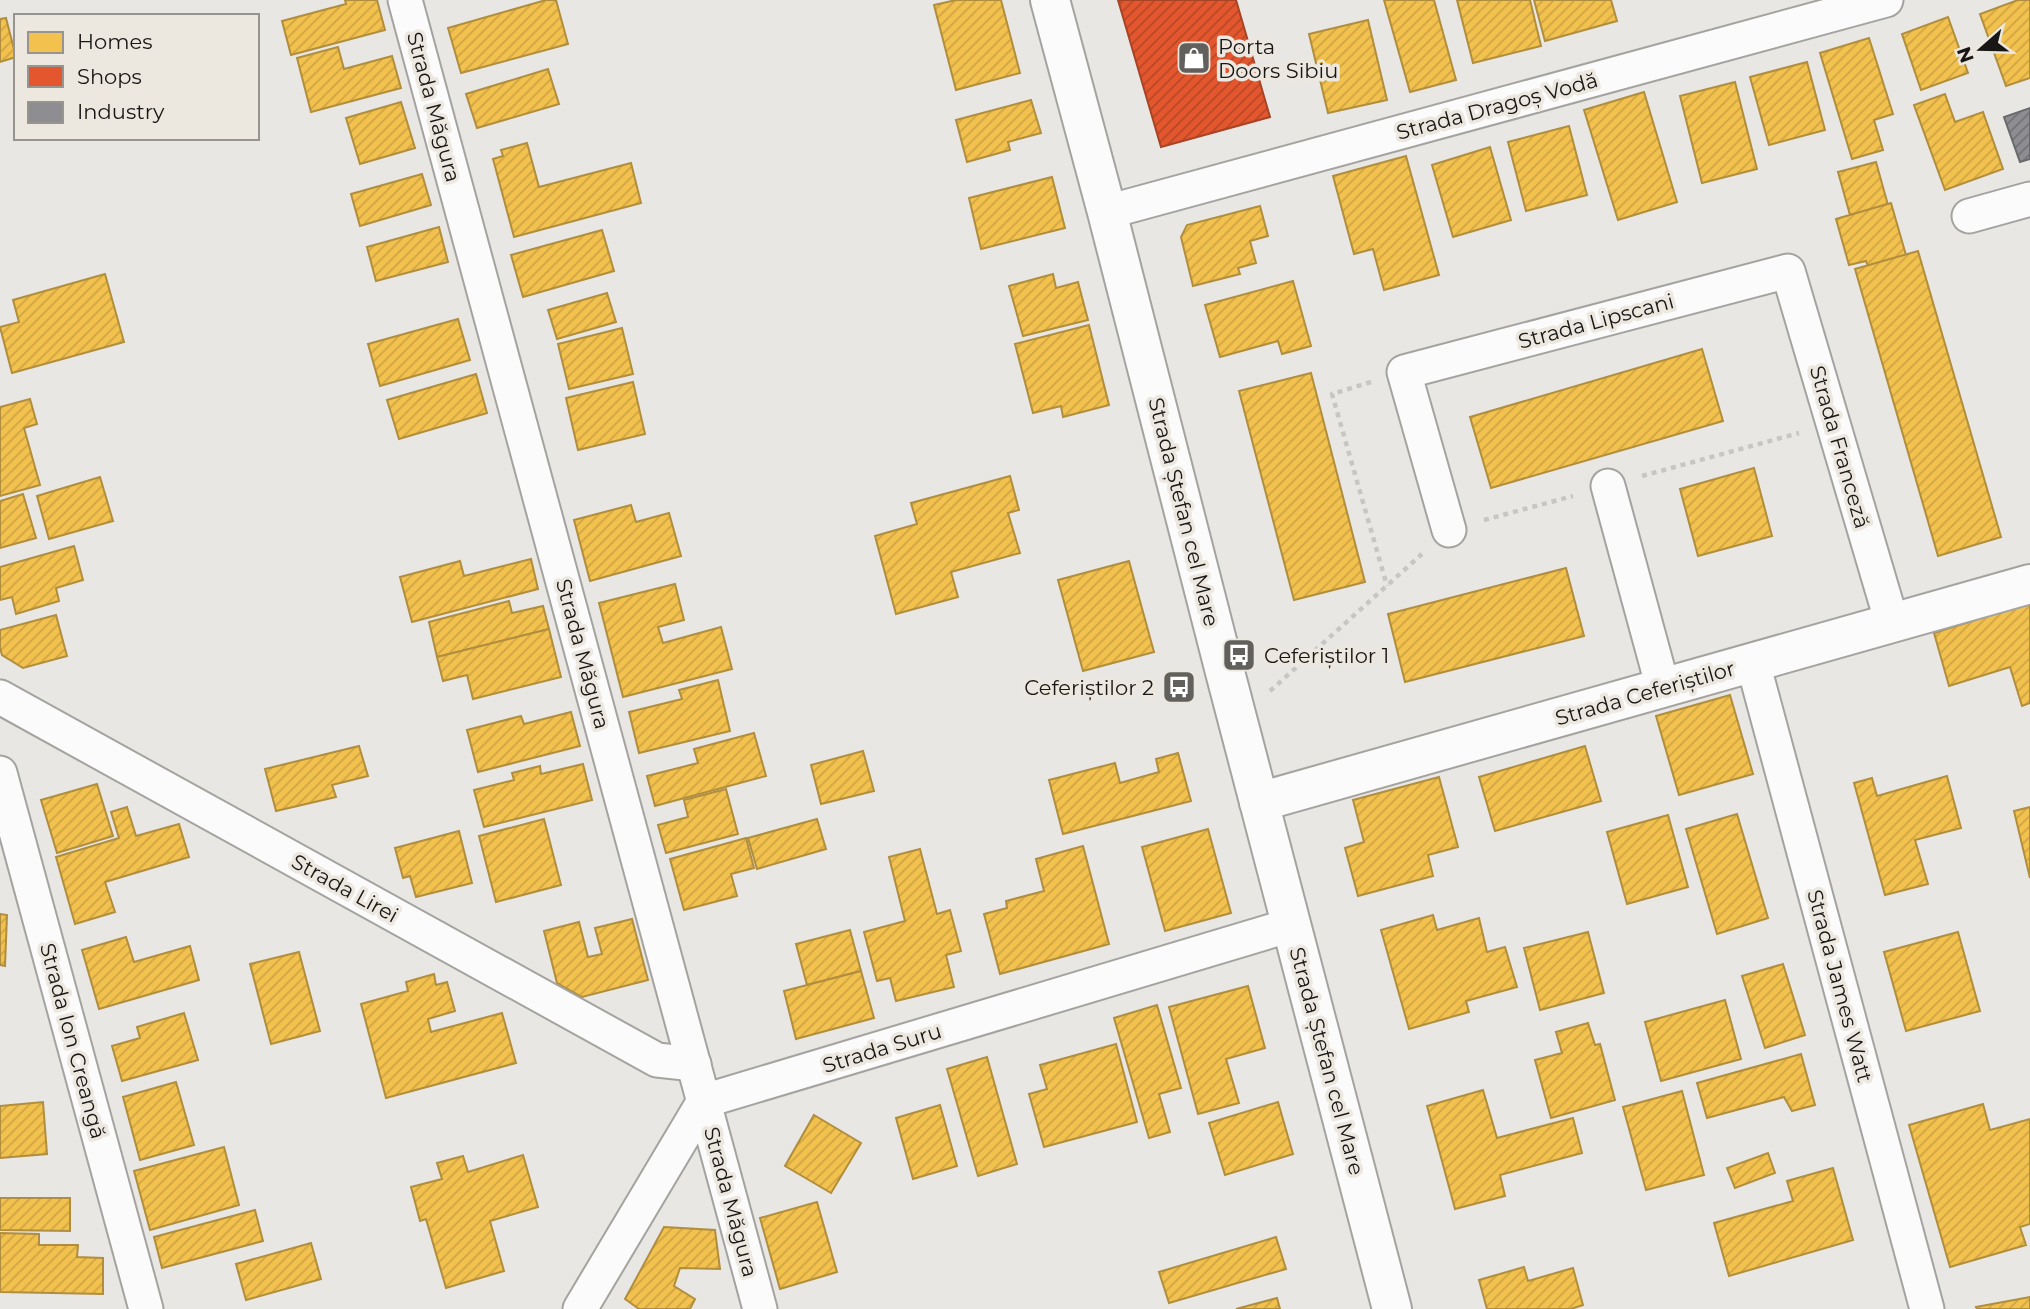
<svg xmlns="http://www.w3.org/2000/svg" width="2030" height="1309" font-family="Montserrat,sans-serif">
  <style>
    .homes { fill: url(#homes-hatch); stroke: #b18e3d; stroke-width: 2 }
    .shops { fill: url(#shops-hatch); stroke: #a74426; stroke-width: 2 }
    .industry { fill: url(#industry-hatch); stroke: #6a6a6c; stroke-width: 2 }
    .lines { fill: none; stroke-linecap: round; stroke-linejoin: round }
    .minor-casing { stroke: #a4a3a0; stroke-width: 37 }
    .tertiary-casing { stroke: #a4a3a0; stroke-width: 42 }
    .primary-casing { stroke: #a4a3a0; stroke-width: 42 }
    .path { stroke: #c7c6c4; stroke-width: 4.5; stroke-dasharray: 5 5; stroke-linecap: butt }
    .minor { stroke: #fcfbfb; stroke-width: 33 }
    .tertiary { stroke: #fcfbfb; stroke-width: 38 }
    .primary { stroke: #fcfbfb; stroke-width: 38 }
    .labels { text-anchor: middle; dominant-baseline: central; stroke-width: 7; stroke-linejoin: round; paint-order: stroke }
    .poi-label { font-size: 21px; fill: #191715; stroke: #ece8e0; text-anchor: start }
    .street-label { font-size: 21px; fill: #191715; stroke: #ece8e0 }
  </style>
  <defs>
    <pattern id="homes-hatch" width="6" height="6" patternUnits="userSpaceOnUse" patternTransform="scale(1.75)"><rect width="6" height="6" fill="#f2c14e"/><path d="M-1 1l2-2M0 6l6-6M5 7l2-2" fill="none" stroke="#cfa543"/></pattern>
    <pattern id="shops-hatch" width="6" height="6" patternUnits="userSpaceOnUse" patternTransform="scale(1.75)"><rect width="6" height="6" fill="#e4572e"/><path d="M-1 1l2-2M0 6l6-6M5 7l2-2" fill="none" stroke="#b84726"/></pattern>
    <pattern id="industry-hatch" width="6" height="6" patternUnits="userSpaceOnUse" patternTransform="scale(1.75)"><rect width="6" height="6" fill="#8d8d92"/><path d="M-1 1l2-2M0 6l6-6M5 7l2-2" fill="none" stroke="#727276"/></pattern>
  </defs>
  <rect width="100%" height="100%" fill="#e9e7e3"/>
  <g class="homes">
    <path d="M345 0H377L385 30 291 55 282 21 346 4Z"/>
    <path d="M546 0H556L568 44 461 73 448 28Z"/>
    <path d="M956 0H1001L1020 73 956 90 934 5Z"/>
    <path d="M1384 0H1434L1456 80 1410 92Z"/>
    <path d="M1457 0H1530L1541 46 1473 63Z"/>
    <path d="M1534 0H1611L1617 21 1545 41Z"/>
    <path d="M2018 0H2030V78L2006 86 1980 14Z"/>
    <path d="M1948 17 1968 73 1921 90 1902 34Z"/>
    <path d="M6 18 16 57 0 62V19Z"/>
    <path d="M1368 20 1387 100 1328 113 1309 34Z"/>
    <path d="M1869 38 1893 114 1874 120 1883 150 1852 159 1820 53Z"/>
    <path d="M338 47 344 69 392 56 401 88 311 112 297 58Z"/>
    <path d="M1807 62 1825 130 1769 145 1750 77Z"/>
    <path d="M548 69 559 104 477 128 466 94Z"/>
    <path d="M1735 82 1757 169 1702 183 1680 96Z"/>
    <path d="M1644 92 1677 202 1618 220 1584 110Z"/>
    <path d="M1945 94 1955 122 1983 112 2003 169 1945 190 1914 105Z"/>
    <path d="M1031 100 1041 133 1008 142 1010 150 967 162 956 120Z"/>
    <path d="M401 102 415 148 360 164 346 118Z"/>
    <path d="M1569 126 1587 195 1526 211 1508 142Z"/>
    <path d="M527 143 539 187 631 163 641 203 514 237 493 159 503 156 501 150Z"/>
    <path d="M1490 147 1511 220 1453 237 1432 165Z"/>
    <path d="M1406 156 1439 275 1384 290 1373 249 1354 254 1333 176Z"/>
    <path d="M1876 162 1888 205 1850 215 1838 172Z"/>
    <path d="M422 174 431 205 360 226 351 194Z"/>
    <path d="M1052 177 1065 228 981 249 969 198Z"/>
    <path d="M1891 203 1906 255 1868 266 1866 261 1849 265 1836 219Z"/>
    <path d="M1260 206 1268 236 1250 241 1256 263 1238 268 1240 274 1193 286 1181 237 1187 225Z"/>
    <path d="M439 227 448 262 376 281 367 247Z"/>
    <path d="M602 230 614 271 523 297 511 255Z"/>
    <path d="M1918 251 2001 537 1938 556 1855 269Z"/>
    <path d="M105 274 124 342 12 373 0 327 19 322 13 300Z"/>
    <path d="M1053 274 1056 288 1078 282 1088 320 1023 336 1009 286Z"/>
    <path d="M1293 281 1311 346 1282 354 1278 341 1220 357 1205 305Z"/>
    <path d="M607 293 616 322 557 339 548 310Z"/>
    <path d="M458 319 470 360 380 386 368 344Z"/>
    <path d="M1089 325 1109 405 1063 417 1061 406 1033 413 1015 344Z"/>
    <path d="M622 328 633 374 569 389 558 344Z"/>
    <path d="M1702 349 1723 421 1491 488 1470 417Z"/>
    <path d="M1311 373 1365 582 1294 600 1239 391Z"/>
    <path d="M476 374 487 413 399 439 387 400Z"/>
    <path d="M633 382 645 434 578 450 566 398Z"/>
    <path d="M30 399 37 424 24 428 40 485 0 496V407Z"/>
    <path d="M1754 468 1772 536 1698 556 1680 489Z"/>
    <path d="M1010 476 1019 510 1008 513 1020 553 951 572 958 597 896 614 875 536 917 524 911 503Z"/>
    <path d="M100 477 113 521 49 539 37 496Z"/>
    <path d="M23 494 36 538 0 548V501Z"/>
    <path d="M631 505 636 522 669 513 681 556 590 581 574 520Z"/>
    <path d="M74 546 83 580 56 588 59 601 16 614 12 597 0 600V567Z"/>
    <path d="M531 559 538 589 412 622 400 577 460 561 464 576Z"/>
    <path d="M1129 561 1154 652 1083 671 1058 580Z"/>
    <path d="M1566 568 1584 636 1405 682 1388 614Z"/>
    <path d="M675 584 684 620 658 627 663 643 721 627 732 669 623 697 599 603Z"/>
    <path d="M509 601 512 613 543 606 549 629 437 657 429 622Z"/>
    <path d="M2030 603V703L2022 706 2010 667 1949 686 1934 633Z"/>
    <path d="M56 615 67 656 23 668 2 655 0 648V630Z"/>
    <path d="M549 629 561 677 473 699 467 675 443 681 437 657Z"/>
    <path d="M718 680 730 731 639 753 629 712 682 699 679 690Z"/>
    <path d="M1730 695 1753 774 1679 795 1656 716Z"/>
    <path d="M571 712 580 746 478 772 467 730 521 716 524 724Z"/>
    <path d="M754 733 766 776 655 806 647 776 698 763 694 749Z"/>
    <path d="M359 746 368 776 332 785 336 797 276 811 265 769Z"/>
    <path d="M1585 746 1601 801 1495 831 1479 777Z"/>
    <path d="M863 751 874 791 821 804 811 765Z"/>
    <path d="M1178 753 1191 801 1063 834 1049 780 1115 763 1120 783 1159 772 1156 759Z"/>
    <path d="M583 764 592 800 484 827 474 790 514 780 512 773 540 766 541 774Z"/>
    <path d="M1947 776 1961 828 1915 840 1928 884 1885 895 1854 783 1872 778 1877 796Z"/>
    <path d="M1439 777 1458 847 1428 855 1433 876 1358 896 1345 848 1364 842 1353 800Z"/>
    <path d="M97 784 113 836 57 853 41 800Z"/>
    <path d="M726 789 738 834 666 853 658 825 688 817 684 800Z"/>
    <path d="M127 807 136 836 179 824 189 857 105 882 115 912 75 924 56 857 119 838 111 812Z"/>
    <path d="M2030 807V878L2014 811Z"/>
    <path d="M1737 814 1768 918 1717 934 1686 829Z"/>
    <path d="M1668 815 1688 887 1627 904 1607 832Z"/>
    <path d="M544 819 561 885 496 902 479 836Z"/>
    <path d="M817 819 826 849 757 869 748 838Z"/>
    <path d="M1208 829 1231 913 1165 931 1142 847Z"/>
    <path d="M459 831 472 883 416 897 410 876 403 878 395 848Z"/>
    <path d="M746 838 754 868 731 874 737 896 684 910 670 859Z"/>
    <path d="M1083 846 1109 944 1000 974 984 914 1007 908 1006 901 1044 891 1036 859Z"/>
    <path d="M920 849 937 914 950 910 961 951 946 955 954 987 896 1001 890 978 877 981 864 932 905 921 889 857Z"/>
    <path d="M0 914 7 915 5 966 0 965Z"/>
    <path d="M1433 915 1437 930 1479 918 1487 952 1505 947 1517 987 1466 1001 1469 1012 1409 1029 1381 930Z"/>
    <path d="M632 919 648 980 582 997 557 983 544 931 579 922 588 957 602 954 595 928Z"/>
    <path d="M850 930 861 971 807 985 796 944Z"/>
    <path d="M1588 932 1604 993 1540 1010 1524 948Z"/>
    <path d="M1958 932 1980 1011 1906 1031 1884 952Z"/>
    <path d="M126 937 134 962 190 946 199 980 99 1009 82 950Z"/>
    <path d="M299 952 320 1031 271 1044 250 964Z"/>
    <path d="M1783 964 1805 1035 1765 1048 1742 976Z"/>
    <path d="M861 971 874 1018 796 1039 784 991Z"/>
    <path d="M434 974 436 985 447 982 455 1011 428 1019 431 1032 502 1013 516 1063 386 1098 361 1004 408 991 406 982Z"/>
    <path d="M1248 986 1265 1048 1226 1059 1239 1103 1198 1114 1169 1007Z"/>
    <path d="M1725 1000 1741 1059 1661 1081 1645 1022Z"/>
    <path d="M1157 1005 1181 1088 1159 1094 1170 1132 1149 1138 1114 1018Z"/>
    <path d="M184 1013 198 1060 122 1081 112 1046 140 1038 137 1027Z"/>
    <path d="M1588 1023 1595 1045 1600 1044 1615 1100 1551 1118 1535 1060 1562 1053 1556 1032Z"/>
    <path d="M1116 1044 1137 1122 1044 1147 1029 1094 1047 1089 1040 1065Z"/>
    <path d="M1801 1054 1815 1105 1792 1111 1784 1097 1707 1118 1697 1083Z"/>
    <path d="M987 1057 1017 1164 978 1176 947 1069Z"/>
    <path d="M176 1082 194 1145 140 1160 123 1097Z"/>
    <path d="M1483 1090 1497 1138 1573 1118 1582 1153 1500 1175 1505 1196 1455 1209 1427 1106Z"/>
    <path d="M1682 1091 1704 1175 1646 1190 1623 1107Z"/>
    <path d="M43 1102 47 1154 0 1158V1106Z"/>
    <path d="M1278 1102 1293 1154 1225 1175 1209 1123Z"/>
    <path d="M1983 1104 1990 1130 2030 1119V1224L2020 1227 2026 1245 1950 1267 1909 1125Z"/>
    <path d="M940 1105 957 1166 913 1179 896 1118Z"/>
    <path d="M814 1115 861 1143 831 1193 785 1166Z"/>
    <path d="M224 1147 239 1205 150 1230 134 1171Z"/>
    <path d="M1768 1153 1775 1173 1735 1188 1727 1168Z"/>
    <path d="M523 1155 538 1207 490 1221 504 1271 446 1288 426 1219 420 1221 411 1187 442 1179 437 1163 463 1156 468 1172Z"/>
    <path d="M1833 1168 1853 1240 1729 1276 1714 1223 1793 1201 1787 1181Z"/>
    <path d="M0 1198H70V1231L0 1230Z"/>
    <path d="M817 1202 837 1272 780 1289 760 1218Z"/>
    <path d="M255 1210 263 1241 162 1268 154 1237Z"/>
    <path d="M664 1227 715 1230 720 1269 680 1268 674 1286 695 1299 690 1309H639L625 1299Z"/>
    <path d="M0 1233 39 1234V1245H78L77 1257 103 1258V1294L0 1292Z"/>
    <path d="M1276 1237 1286 1269 1169 1303 1159 1272Z"/>
    <path d="M311 1243 321 1279 246 1300 236 1264Z"/>
    <path d="M1524 1267 1528 1281 1573 1268 1583 1305 1571 1309H1487L1479 1280Z"/>
    <path d="M2030 1297V1309H1977L1976 1307Z"/>
    <path d="M1277 1298 1280 1309H1236Z"/>
  </g>
  <path class="shops" d="M1118 0H1236L1270 117 1161 147Z"/>
  <path class="industry" d="M2030 108V159L2020 162 2004 117Z"/>
  <g class="lines">
    <defs>
      <g id="minor">
        <path d="M405 0 760 1309"/>
        <path d="M1107 212 1886 0"/>
        <path d="M1969 216 2030 199"/>
        <path d="M1608 486 1663 688"/>
        <path d="M1449 530 1404 372 1788 271 1892 623"/>
        <path d="M1753 663 1927 1309"/>
        <path d="M0 697 657 1060 694 1064"/>
        <path d="M0 773 146 1309"/>
        <path d="M580 1309 704 1101 1291 925"/>
      </g>
      <path id="tertiary" d="M1259 802 2030 584"/>
      <path id="primary" d="M1050 0 1107 212 1225 672 1392 1309"/>
    </defs>
    <use href="#minor" class="minor-casing"/>
    <use href="#tertiary" class="tertiary-casing"/>
    <use href="#primary" class="primary-casing"/>
    <g class="path">
      <path d="M1371 382 1332 394 1387 586"/>
      <path d="M1642 476 1799 433"/>
      <path d="M1484 520 1573 496"/>
      <path d="M1270 691 1422 554"/>
    </g>
    <use href="#minor" class="minor"/>
    <use href="#tertiary" class="tertiary"/>
    <use href="#primary" class="primary"/>
  </g>
  <defs>
    <symbol id="shop-square" viewBox="-11 -11 22 22"><rect x="-9" y="-9" width="18" height="18" rx="4" fill="#62605d" stroke="#ece8e0"/><path d="M-5-2.5h2.3a2.7 3.5 0 0 1 5.4 0H5L5.5 6h-11ZM-1.5-2.5h3a1.5 2.3 0 0 0-3 0Z" fill="#fff"/></symbol>
    <symbol id="bus-square" viewBox="-11 -11 22 22"><rect x="-9" y="-9" width="18" height="18" rx="4" fill="#62605d" stroke="#ece8e0"/><path d="M-5-6H5V4H4V6H2V4H-2V6H-4V4H-5ZM-3.5-4V0h7V-4ZM-3.5 1.2v1.5H-2V1.2ZM2 1.2v1.5H3.5V1.2Z" fill="#fff"/></symbol>
  </defs>
  <g fill-rule="evenodd">
    <use href="#shop-square" x="1175" y="39" width="38" height="38"/>
    <use href="#bus-square" x="1220" y="636" width="38" height="38"/>
    <use href="#bus-square" x="1160" y="668" width="38" height="38"/>
  </g>
  <g class="labels">
    <g class="poi-label">
      <text x="1218" y="46">Porta<tspan x="1218" dy="24">Doors Sibiu</tspan></text>
      <text x="1264" y="655">Ceferiștilor 1</text>
      <text x="1154" y="687" text-anchor="end">Ceferiștilor 2</text>
    </g>
    <g class="street-label">
      <text transform="translate(1497 106) rotate(-15)">Strada Dragoș Vodă</text>
      <text transform="translate(434 107) rotate(75)">Strada Măgura</text>
      <text transform="translate(1596 321) rotate(-15)">Strada Lipscani</text>
      <text transform="translate(1840 447) rotate(74)">Strada Franceză</text>
      <text transform="translate(1184 512) rotate(76)">Strada Ștefan cel Mare</text>
      <text transform="translate(583 654) rotate(75)">Strada Măgura</text>
      <text transform="translate(1645 693) rotate(-16)">Strada Ceferiștilor</text>
      <text transform="translate(345 888) rotate(29)">Strada Lirei</text>
      <text transform="translate(1840 986) rotate(75)">Strada James Watt</text>
      <text transform="translate(73 1041) rotate(75)">Strada Ion Creangă</text>
      <text transform="translate(882 1048) rotate(-17)">Strada Suru</text>
      <text transform="translate(1327 1061) rotate(75)">Strada Ștefan cel Mare</text>
      <text transform="translate(731 1202) rotate(75)">Strada Măgura</text>
    </g>
  </g>
  <rect x="14" y="14" width="245" height="126" fill="#ece8e0" stroke="#98948f" stroke-width="2"/>
  <rect x="28" y="32" width="35" height="21" fill="#f2c14e" stroke="#98948f" stroke-width="2"/>
  <text x="77" y="49" font-size="21" fill="#191715">Homes</text>
  <rect x="28" y="66" width="35" height="21" fill="#e4572e" stroke="#98948f" stroke-width="2"/>
  <text x="77" y="84" font-size="21" fill="#191715">Shops</text>
  <rect x="28" y="102" width="35" height="21" fill="#8d8d92" stroke="#98948f" stroke-width="2"/>
  <text x="77" y="119" font-size="21" fill="#191715">Industry</text>
  <g transform="translate(1981 49) rotate(250)" stroke="#ece8e0" stroke-width="5" paint-order="stroke">
  <path d="M0-5L12 26L0 18L-12 26Z" fill="#191715"/>
  <text y="-10" font-size="19" font-weight="bold" text-anchor="middle" fill="#191715">N</text>
  </g>
</svg>
